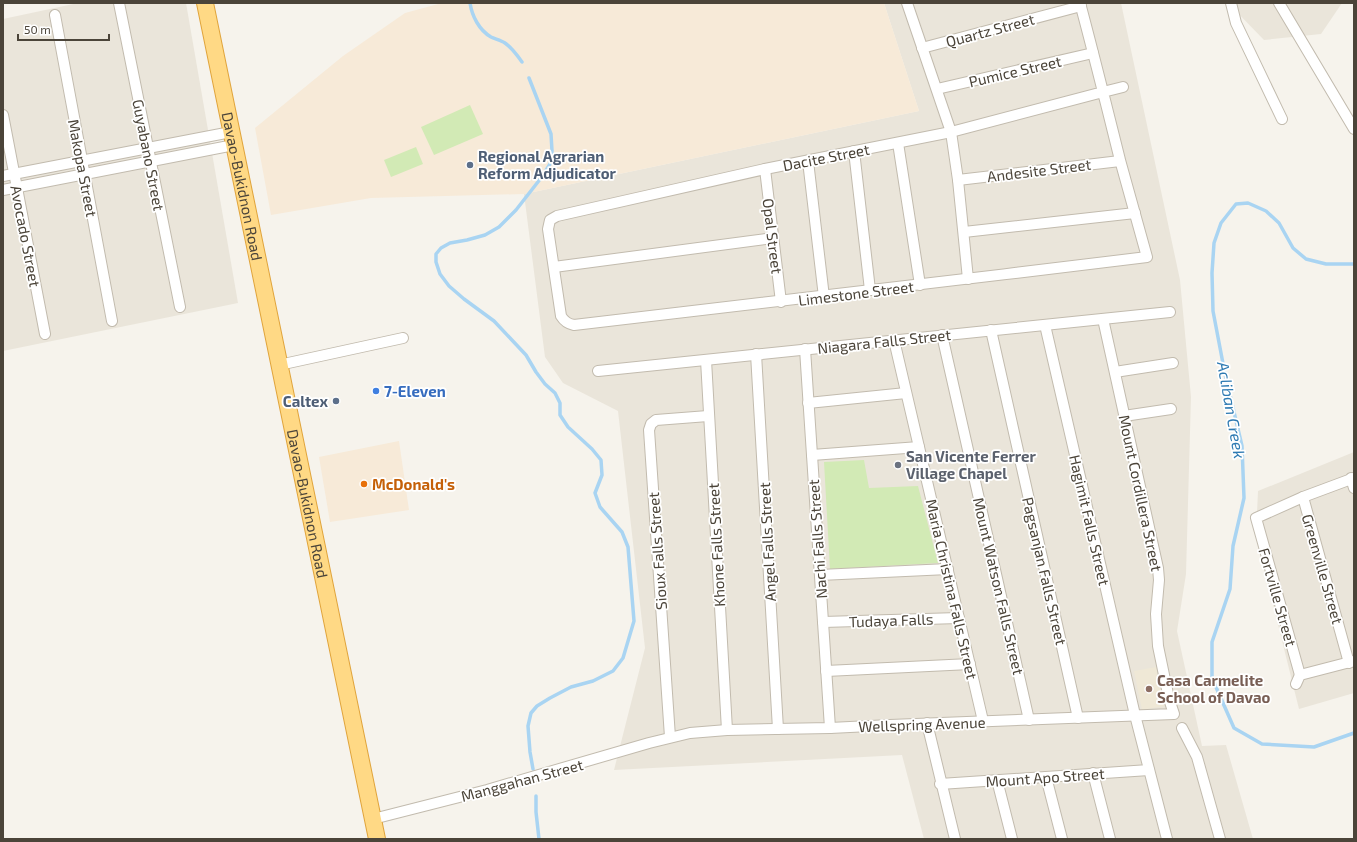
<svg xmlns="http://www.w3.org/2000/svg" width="1357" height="842" font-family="'Exo 2',sans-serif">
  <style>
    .residential { fill: #eae5da }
    .commercial { fill: #f7ead8 }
    .education { fill: #efe8d6 }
    .green { fill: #d2eab5 }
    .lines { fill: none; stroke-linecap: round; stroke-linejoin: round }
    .stream { stroke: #a9d4f2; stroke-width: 3.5 }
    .minor-casing { stroke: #c2bbae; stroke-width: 12 }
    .trunk-casing { stroke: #e0a43c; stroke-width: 18 }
    .minor { stroke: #fff; stroke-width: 10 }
    .trunk { stroke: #ffd985; stroke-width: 16 }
    .service-dot { fill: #5c6f8a; stroke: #fff; stroke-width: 1.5 }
    .shop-dot { fill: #3f7fe0; stroke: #fff; stroke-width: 1.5 }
    .worship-dot { fill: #6b7280; stroke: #fff; stroke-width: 1.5 }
    .food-dot { fill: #e8710a; stroke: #fff; stroke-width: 1.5 }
    .education-dot { fill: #8d6e63; stroke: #fff; stroke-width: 1.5 }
    .labels { text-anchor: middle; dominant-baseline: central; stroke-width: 3.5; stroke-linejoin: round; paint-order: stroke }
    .street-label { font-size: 15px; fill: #4b4439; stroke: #fff }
    .service-label { font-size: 15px; font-weight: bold; fill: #4e5e75; stroke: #fff; text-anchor: start }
    .shop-label { font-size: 15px; font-weight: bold; fill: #366cbe; stroke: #fff; text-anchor: start }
    .worship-label { font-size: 15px; font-weight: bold; fill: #5b616d; stroke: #fff; text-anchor: start }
    .food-label { font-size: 15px; font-weight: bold; fill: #c56008; stroke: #fff; text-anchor: start }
    .education-label { font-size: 15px; font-weight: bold; fill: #785e54; stroke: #fff; text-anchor: start }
    .water-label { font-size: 16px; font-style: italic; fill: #2e7ab2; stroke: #fff }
  </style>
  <rect width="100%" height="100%" fill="#f6f3ec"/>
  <g class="residential">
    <path d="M78 3H186L238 303 3 351V19Z"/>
    <path d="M884 3H1121L1180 280 1191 397 1186 574 1177 631 1202 746 1226 745 1253 839H924L902 755 614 770 645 648 618 411 563 383 545 357 524 194 919 111Z"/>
    <path d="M1228 3H1342L1321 34 1264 40Z"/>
    <path d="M1354 452V693L1299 709 1256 536 1258 491Z"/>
  </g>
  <g class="commercial">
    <path d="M442 3H884L919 111 524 194 371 198 271 215 255 128 343 56 405 13Z"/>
    <path d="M399 441 409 510 330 522 319 457Z"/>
  </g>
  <path class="education" d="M1156 667 1164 706 1142 710 1134 671Z"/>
  <g class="green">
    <path d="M470 105 483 134 434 155 421 127Z"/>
    <path d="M416 147 423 164 391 177 384 160Z"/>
    <path d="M864 460 869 488 918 486 938 563 830 569 824 462Z"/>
  </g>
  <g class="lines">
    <g class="stream">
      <path d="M470 3C472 16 479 30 491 37 495 39 501 40 505 43 512 48 517 55 522 62"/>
      <path d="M529 78 551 134 552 151 550 164 541 178 516 210 499 227 485 235 467 240 450 243 441 248 436 254V262L440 274 449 286 464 299 494 321 526 355 536 372 545 384 555 393 560 403V415L568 427 592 449 601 460 602 475 595 493 600 507 622 532 628 547 634 621 623 658 613 671 593 681 571 687 550 698 537 706 531 713 528 726 530 752 533 769"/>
      <path d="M1354 264H1326L1306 259 1293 248 1279 223 1266 211 1248 203 1236 204 1221 223 1214 243 1212 273 1213 311 1225 374 1242 446 1244 498 1233 546 1230 589 1212 642V678L1234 728 1262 744 1314 747 1354 733"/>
      <path d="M536 796V812L539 839"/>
    </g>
    <defs>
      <g id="minor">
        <path d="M119 3 180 307"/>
        <path d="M907 3 951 132 958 180 968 279"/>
        <path d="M1080 3C1094 55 1107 108 1120 160 1129 193 1138 225 1147 257 956 280 765 304 574 325 568 324 564 321 561 316L548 229 550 220 557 216 765 169 951 132 1103 92 1123 87"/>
        <path d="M1231 3 1236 23 1282 119"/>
        <path d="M1279 3 1354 129"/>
        <path d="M55 15 112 321"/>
        <path d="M922 48 1081 6"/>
        <path d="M937 89 1093 53"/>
        <path d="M3 115 45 334"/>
        <path d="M898 143 920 285"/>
        <path d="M854 151 870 290"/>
        <path d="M808 161 824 297"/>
        <path d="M765 169 781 302"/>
        <path d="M3 176 231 132"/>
        <path d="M958 180 1120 161"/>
        <path d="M3 190 234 145"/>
        <path d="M964 232 1135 213"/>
        <path d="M554 267 773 238"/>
        <path d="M1045 325 1135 715 1167 839"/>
        <path d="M991 330 1078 718"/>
        <path d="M942 335 1029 720"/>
        <path d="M894 340 983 721"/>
        <path d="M805 349 830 728"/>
        <path d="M756 354 778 729"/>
        <path d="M706 360 727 730"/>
        <path d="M279 365 403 338"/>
        <path d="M598 371 1170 312"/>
        <path d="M1115 372 1173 363"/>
        <path d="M808 403 906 393"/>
        <path d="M1124 416 1171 409"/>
        <path d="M812 455 919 447"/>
        <path d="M1351 478 1354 488"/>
        <path d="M1303 497 1349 663"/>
        <path d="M820 575 948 569"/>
        <path d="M823 622 959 618"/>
        <path d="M826 671 970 664"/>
        <path d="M1300 675 1256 518 1303 497 1354 478"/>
        <path d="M1296 684 1300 675 1354 661"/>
        <path d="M927 723 955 839"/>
        <path d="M1182 728 1197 757 1220 839"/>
        <path d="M670 737 649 430 651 424 656 420 708 416"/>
        <path d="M1093 773 1110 839"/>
        <path d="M1046 777 1062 839"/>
        <path d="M997 780 1012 839"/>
        <path d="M940 784 1149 770"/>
        <path d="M373 819 487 790 649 743 690 733 727 730 830 728 890 725 1174 714 1169 699 1158 646 1156 614 1159 580 1158 568 1103 319"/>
      </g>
      <g id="trunk">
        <path id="s1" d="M205 3 377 839"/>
      </g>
    </defs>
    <use href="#minor" class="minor-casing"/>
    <use href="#trunk" class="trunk-casing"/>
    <use href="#minor" class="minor"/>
    <use href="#trunk" class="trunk"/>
  </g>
  <g class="service-dot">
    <circle cx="470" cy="165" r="4"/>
    <circle cx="336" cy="401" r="4"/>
  </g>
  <circle class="shop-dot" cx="376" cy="391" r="4"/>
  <circle class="worship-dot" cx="898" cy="465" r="4"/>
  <circle class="food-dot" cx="364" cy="484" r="4"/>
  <circle class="education-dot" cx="1149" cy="689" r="4"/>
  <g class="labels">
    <g class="street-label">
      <text transform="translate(990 30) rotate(-15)">Quartz Street</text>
      <text transform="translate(1015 71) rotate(-13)">Pumice Street</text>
      <text transform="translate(149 155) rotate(79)">Guyabano Street</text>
      <text transform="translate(826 157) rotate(-11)">Dacite Street</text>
      <text transform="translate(83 168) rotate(79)">Makopa Street</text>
      <text transform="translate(1039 170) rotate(-7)">Andesite Street</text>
      <text stroke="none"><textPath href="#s1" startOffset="187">Davao-Bukidnon Road</textPath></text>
      <text transform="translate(26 236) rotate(79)">Avocado Street</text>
      <text transform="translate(773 236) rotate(83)">Opal Street</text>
      <text transform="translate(856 293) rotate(-7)">Limestone Street</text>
      <text transform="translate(884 341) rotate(-6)">Niagara Falls Street</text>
      <text transform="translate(1141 493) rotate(78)">Mount Cordillera Street</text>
      <text stroke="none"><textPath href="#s1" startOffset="511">Davao-Bukidnon Road</textPath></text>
      <text transform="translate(1090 520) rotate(77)">Hagimit Falls Street</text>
      <text transform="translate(817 539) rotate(-94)">Nachi Falls Street</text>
      <text transform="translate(767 542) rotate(-93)">Angel Falls Street</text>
      <text transform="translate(716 545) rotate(-93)">Khone Falls Street</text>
      <text transform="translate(657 551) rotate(-94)">Sioux Falls Street</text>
      <text transform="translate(1323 569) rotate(74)">Greenville Street</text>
      <text transform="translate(1045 571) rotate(77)">Pagsanjan Falls Street</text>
      <text transform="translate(999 586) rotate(77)">Mount Watson Falls Street</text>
      <text transform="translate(952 589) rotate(77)">Maria Christina Falls Street</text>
      <text transform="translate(1278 597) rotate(74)">Fortville Street</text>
      <text transform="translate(891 620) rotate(-2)">Tudaya Falls</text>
      <text transform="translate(922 724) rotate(-2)">Wellspring Avenue</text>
      <text transform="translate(1045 777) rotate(-4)">Mount Apo Street</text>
      <text transform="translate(522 780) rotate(-15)">Manggahan Street</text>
    </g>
    <g class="service-label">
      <text x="478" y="156">Regional Agrarian<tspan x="478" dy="17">Reform Adjudicator</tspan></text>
      <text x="328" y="401" text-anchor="end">Caltex</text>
    </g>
    <g class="shop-label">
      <text x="384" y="391">7-Eleven</text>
    </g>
    <g class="worship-label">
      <text x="906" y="456">San Vicente Ferrer<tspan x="906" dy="17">Village Chapel</tspan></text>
    </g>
    <g class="food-label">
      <text x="372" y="484">McDonald's</text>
    </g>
    <g class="education-label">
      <text x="1157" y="680">Casa Carmelite<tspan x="1157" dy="17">School of Davao</tspan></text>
    </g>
    <g class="water-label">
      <text transform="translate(1232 410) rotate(80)">Acliban Creek</text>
    </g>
  </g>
  <rect width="1357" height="842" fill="none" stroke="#4b4439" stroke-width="8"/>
  <path d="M18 34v6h91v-6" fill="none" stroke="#4b4439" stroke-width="2"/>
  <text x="24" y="34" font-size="12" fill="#4b4439" stroke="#ffffff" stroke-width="3" paint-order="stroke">50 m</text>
</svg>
